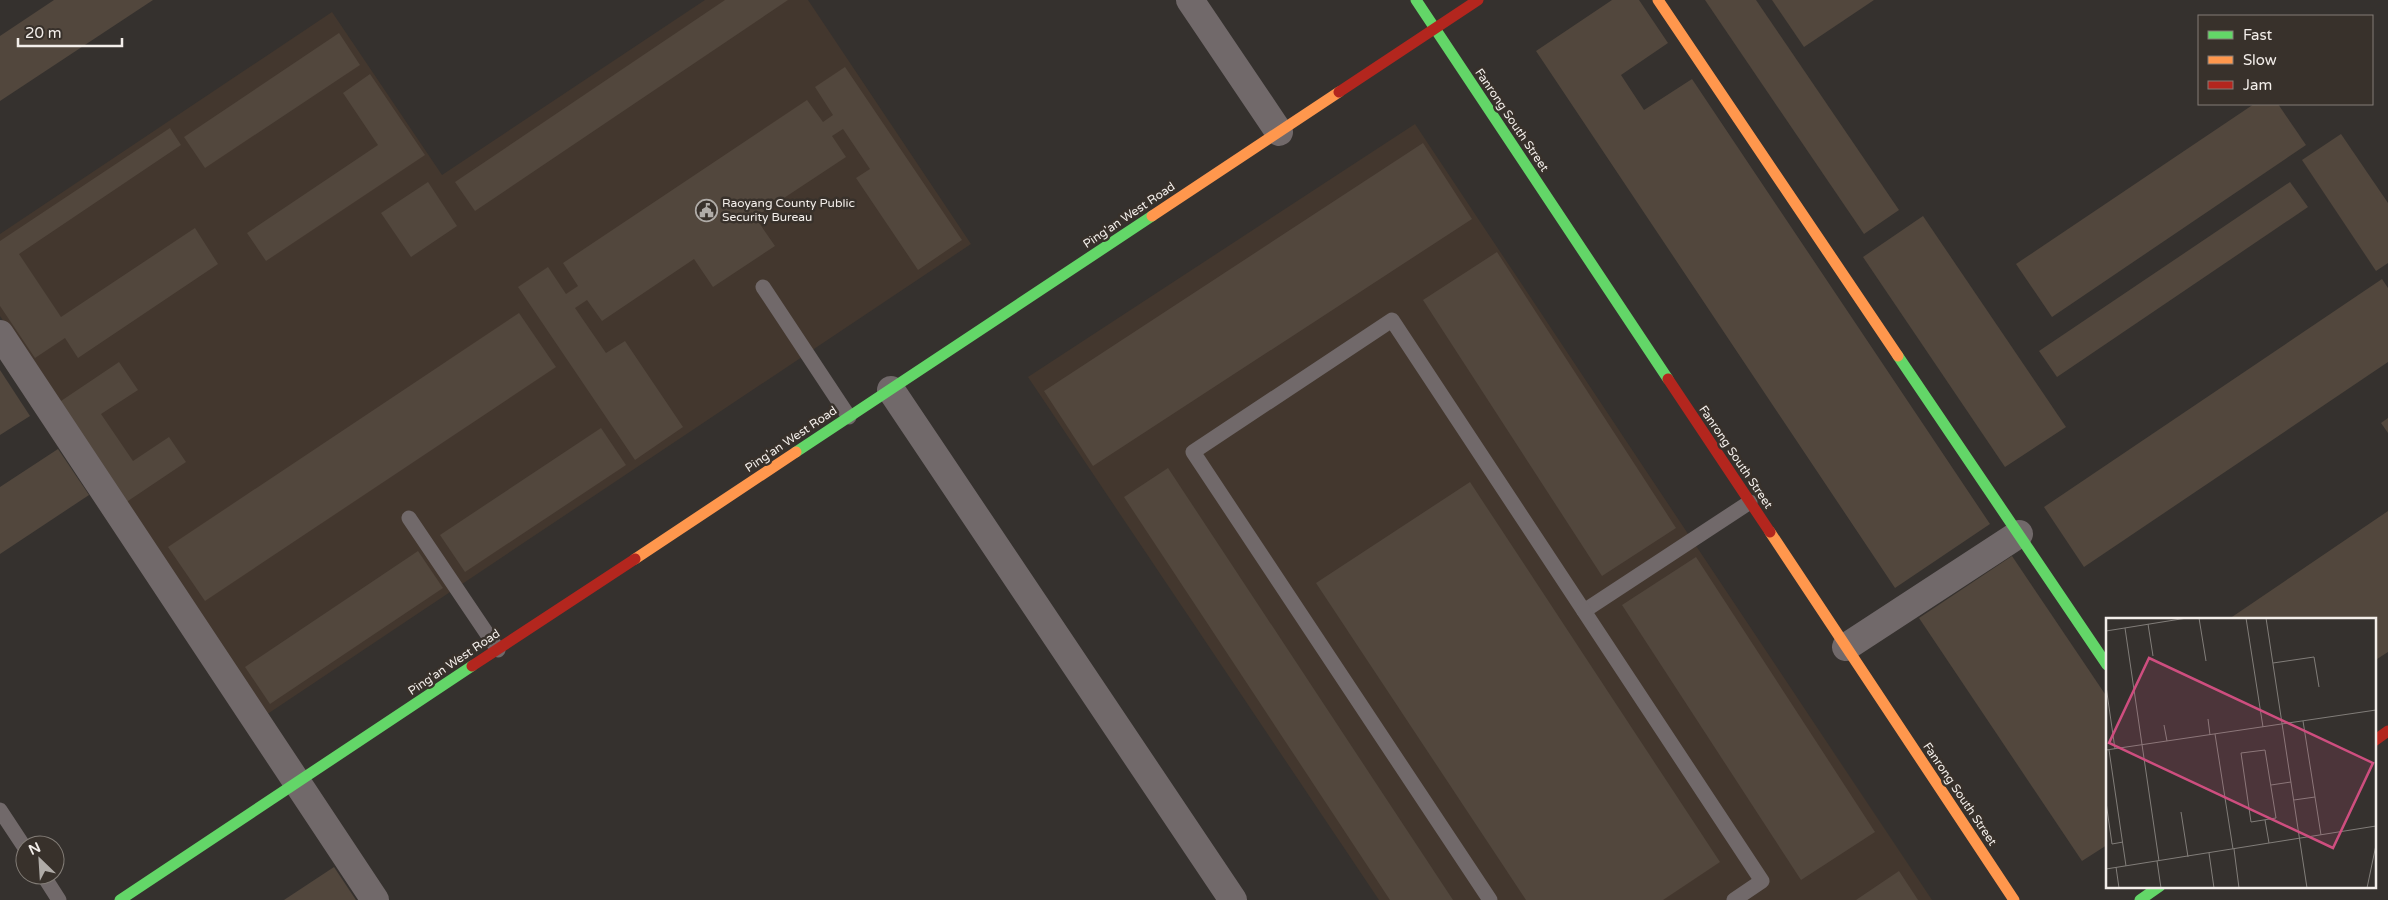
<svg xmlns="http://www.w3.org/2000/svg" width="2388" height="900" font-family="'Varela Round',sans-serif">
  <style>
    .built { fill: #43372e }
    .building { fill: #52473d }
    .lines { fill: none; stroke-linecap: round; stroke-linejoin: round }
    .lane { stroke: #71696a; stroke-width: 15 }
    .street { stroke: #71696a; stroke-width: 28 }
    .fast { stroke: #63d668; stroke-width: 11 }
    .slow { stroke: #ff974d; stroke-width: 11 }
    .jam { stroke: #b3261e; stroke-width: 11 }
    .labels { text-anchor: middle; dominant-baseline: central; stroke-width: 5; stroke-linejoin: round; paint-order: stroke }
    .street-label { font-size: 12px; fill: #f3eeea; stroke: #38312b }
    .poi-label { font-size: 12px; fill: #f3eeea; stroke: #38312b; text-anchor: start }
    .inset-road { fill: none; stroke: #817d79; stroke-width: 1 }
    .view { fill: #ce4e7f; fill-opacity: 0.15; stroke: #ce4e7f; stroke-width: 2.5 }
    .inset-edge { fill: none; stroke: #f3eeea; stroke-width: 2.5 }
  </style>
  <rect width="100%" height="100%" fill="#35312e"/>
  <g class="built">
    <path d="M705 0H808L971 244 266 715 0 316V234L332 12 442 175Z"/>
    <path d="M1415 124 1932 900H1379L1028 377Z"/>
  </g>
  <g class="building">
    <path d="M54 0H153L0 101V36Z"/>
    <path d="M725 0H788L475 211 455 182Z"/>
    <path d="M1612 0H1639L1668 43 1621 75 1644 110 1692 79 1990 524 1895 588 1536 51Z"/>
    <path d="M1705 0H1756L1899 210 1864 234Z"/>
    <path d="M1772 0H1874L1804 47Z"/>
    <path d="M339 33 360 65 205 168 184 137Z"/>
    <path d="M845 67 962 240 918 270 856 178 870 169 843 129 832 136 846 157 755 217 775 246 713 287 694 259 602 321 587 300 575 308 606 353 625 341 683 427 635 460 518 287 548 267 566 294 578 286 563 263 807 100 823 122 833 115 815 87Z"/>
    <path d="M370 74 425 155 266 261 247 233 378 145 343 93Z"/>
    <path d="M2254 104H2278L2306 145 2052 317 2016 264Z"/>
    <path d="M170 128 181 145 19 254 61 317 195 228 218 264 78 358 65 338 35 358 0 306V241Z"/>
    <path d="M2341 134 2388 203V263L2376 271 2302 160Z"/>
    <path d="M1423 143 1472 219 1093 466 1044 391Z"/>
    <path d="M428 182 457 226 411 257 381 213Z"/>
    <path d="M2290 182 2308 207 2057 377 2039 351Z"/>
    <path d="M1923 216 2066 427 2005 467 1863 257Z"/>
    <path d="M1497 252 1676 528 1602 576 1423 300Z"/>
    <path d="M2382 279 2388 288V362L2084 567 2044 507Z"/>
    <path d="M519 313 556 367 205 601 168 547Z"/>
    <path d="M119 362 138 390 101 414 133 461 169 437 186 462 125 503 58 403Z"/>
    <path d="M0 370 30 416 0 435Z"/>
    <path d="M2388 418V433L2381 423Z"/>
    <path d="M601 428 626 465 465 572 440 535Z"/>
    <path d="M58 449 89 495 0 554V487Z"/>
    <path d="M1168 468 1453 900H1390L1124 497Z"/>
    <path d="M1470 482 1720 862 1663 900H1526L1316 583Z"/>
    <path d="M2388 511V652L2374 661V619H2229Z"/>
    <path d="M418 551 443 588 270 704 245 667Z"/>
    <path d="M2012 556 2107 697V845L2082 861 1919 618Z"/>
    <path d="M1696 557 1875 832 1801 880 1622 605Z"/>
    <path d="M334 867 356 900H284Z"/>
    <path d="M1899 871 1918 900H1856Z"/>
  </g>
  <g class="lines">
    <g class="lane">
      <path d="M763 287 849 417"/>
      <path d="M409 518 498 650"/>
      <path d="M1584 611 1750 502"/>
      <path d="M0 810 25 848"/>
      <path d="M43 875 59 900"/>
      <path d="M1490 900 1193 452 1392 320 1762 881 1734 900"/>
    </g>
    <g class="street">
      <path d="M1190 0 1279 132"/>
      <path d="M0 334 375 900"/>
      <path d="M891 390 1233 900"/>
      <path d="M1846 647 2019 534"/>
    </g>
    <g class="fast">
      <path d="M1416 0 1668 379"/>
      <path d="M1898 356 2107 665"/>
      <path d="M796 452 1152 216"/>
      <path d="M120 900 472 666"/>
      <path d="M2140 900 2160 886"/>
    </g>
    <g class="slow">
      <path d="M1658 0 1898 356"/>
      <path d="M1152 216 1339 92"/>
      <path d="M1770 532 2014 900"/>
      <path d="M635 559 796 452"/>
    </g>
    <g class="jam">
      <path d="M1339 92 1478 0"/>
      <path d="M1668 379 1770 532"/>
      <path d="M472 666 635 559"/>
      <path d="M2374 741 2388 731"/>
    </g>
  </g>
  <defs>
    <symbol id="civic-ring" viewBox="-11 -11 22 22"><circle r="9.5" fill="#38312b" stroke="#b0aca8" stroke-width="1.5"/><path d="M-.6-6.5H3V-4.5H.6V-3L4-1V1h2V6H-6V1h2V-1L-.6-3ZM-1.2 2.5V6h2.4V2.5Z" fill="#b0aca8"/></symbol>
  </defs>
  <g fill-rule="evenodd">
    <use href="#civic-ring" x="694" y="198" width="25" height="25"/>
  </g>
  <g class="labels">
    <g class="street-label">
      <text transform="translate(1512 120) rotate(56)">Fanrong South Street</text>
      <text transform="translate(1129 215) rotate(-34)">Ping'an West Road</text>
      <text transform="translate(791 439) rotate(-34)">Ping'an West Road</text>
      <text transform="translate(1736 457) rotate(56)">Fanrong South Street</text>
      <text transform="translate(454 662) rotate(-34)">Ping'an West Road</text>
      <text transform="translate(1960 794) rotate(56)">Fanrong South Street</text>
    </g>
    <g class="poi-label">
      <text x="722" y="203">Raoyang County Public<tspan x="722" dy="14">Security Bureau</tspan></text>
    </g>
  </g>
  <g transform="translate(2106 618)">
    <rect width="270" height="270" fill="#35312e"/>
    <path class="inset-road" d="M93 0 100 43M140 0 157 109M160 0 201 270M42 6 47 38M19 10 53 243M0 13 81 0M167 45 208 39 213 69M0 68 9 131M102 101 104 117M197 103 215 217M58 107 61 123M109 116 127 231M0 132 270 92M3 132 20 248M159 132 170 200 145 204 135 135ZM165 167 185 164M188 182 209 179M0 184 6 226 17 224M75 194 82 239M159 202 163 225M128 231 133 270M103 235 108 270M51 243 55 270M10 249 13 270M0 251 270 208M261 270 270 227"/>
    <path class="view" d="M43 40 267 145 227 230 3 125Z"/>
    <rect width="270" height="270" class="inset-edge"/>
  </g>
  <rect x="2198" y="15" width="175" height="90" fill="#38312b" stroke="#837d77"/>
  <rect x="2208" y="31" width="25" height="8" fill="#63d668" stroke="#837d77"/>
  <text x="2243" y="40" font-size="15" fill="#f3eeea">Fast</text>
  <rect x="2208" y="56" width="25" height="8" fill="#ff974d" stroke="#837d77"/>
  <text x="2243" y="65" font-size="15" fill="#f3eeea">Slow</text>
  <rect x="2208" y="81" width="25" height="8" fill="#b3261e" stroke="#837d77"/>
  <text x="2243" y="90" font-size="15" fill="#f3eeea">Jam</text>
  <g transform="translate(40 860) rotate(335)"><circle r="24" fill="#38312b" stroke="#837d77"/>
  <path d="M0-4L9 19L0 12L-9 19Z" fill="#b0aca8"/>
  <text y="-8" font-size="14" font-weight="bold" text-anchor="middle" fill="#f3eeea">N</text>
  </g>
  <path d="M18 38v8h104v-8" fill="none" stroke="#f3eeea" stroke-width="2.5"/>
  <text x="25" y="38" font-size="15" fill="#f3eeea" stroke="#38312b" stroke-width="4" paint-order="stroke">20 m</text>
</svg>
